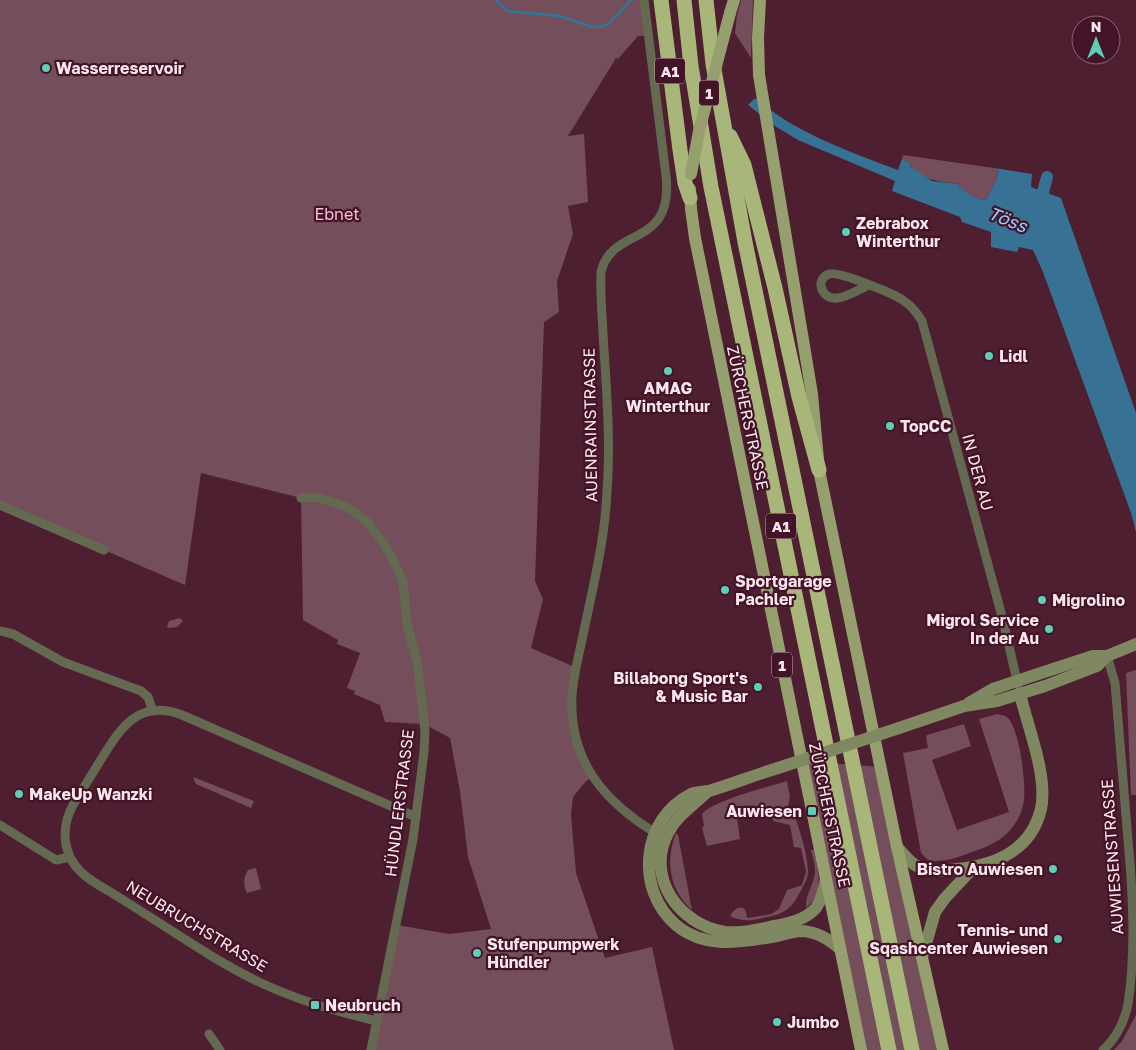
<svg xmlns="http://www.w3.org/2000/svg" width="1136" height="1050" font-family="'Golos Text',sans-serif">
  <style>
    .green { fill: #744e5b }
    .water { fill: #377295 }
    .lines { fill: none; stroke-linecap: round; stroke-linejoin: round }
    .stream { stroke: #377295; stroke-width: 3 }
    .canal { stroke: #377295; stroke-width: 12 }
    .street { stroke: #646951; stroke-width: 9 }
    .secondary { stroke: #808861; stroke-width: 12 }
    .primary { stroke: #95a06e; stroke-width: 12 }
    .highway { stroke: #a9b679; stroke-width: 15 }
    .secondary-bridge { stroke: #808861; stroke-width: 12 }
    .primary-bridge { stroke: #95a06e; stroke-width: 12 }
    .poi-dot { fill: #5eceb7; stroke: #431327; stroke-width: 2 }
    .labels { text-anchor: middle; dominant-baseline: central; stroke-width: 4.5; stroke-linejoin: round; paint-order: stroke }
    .shield { fill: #431327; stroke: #c7a6b1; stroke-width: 1 }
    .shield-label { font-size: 15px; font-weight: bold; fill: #ffe5ec }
    .poi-label { font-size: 16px; font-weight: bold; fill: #ffe5ec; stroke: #431327; text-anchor: start }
    .park-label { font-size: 16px; fill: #f9c1d3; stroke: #431327 }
    .street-label { font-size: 16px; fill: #ffe5ec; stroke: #431327 }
    .water-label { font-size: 18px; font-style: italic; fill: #8fd1fc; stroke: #431327 }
  </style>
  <rect width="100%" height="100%" fill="#4e1e31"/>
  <g class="green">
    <path d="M0 0H644L648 36H638L618 59 616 58 568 136 584 134 588 202 568 206 573 234 557 281 559 312 544 322 535 581 543 599 531 648 577 668 573 716 593 777 586 781 573 797 571 815 576 873 605 958 652 947 674 1050H371L397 925 449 934 491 929 468 857 460 791 450 738 424 724 385 722 380 705 354 694 355 691 347 688 360 653 337 644 338 640 303 620 301 498 201 473 185 585 0 505Z"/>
    <path d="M741 0H753L751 58 735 33 737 15Z"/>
    <path d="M903 155 994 168 998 171 997 178 986 200C975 199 964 192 958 184 944 182 914 180 910 163L902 159Z"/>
    <path d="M180 618 183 621 177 627 168 628 167 627 169 621Z"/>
    <path d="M1136 670V795H1131L1126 673Z"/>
    <path d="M997 714C1001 715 1005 715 1008 718 1020 731 1026 784 1024 800 1023 808 1020 816 1016 822 1005 840 988 847 969 853 957 858 941 863 928 860L921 853 903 753 928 748 926 737 927 735 964 724 971 746 932 760 957 830 1009 812 979 719Z"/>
    <path d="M802 761 881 767 942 1050H861Z"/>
    <path d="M193 777 254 801 251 808 196 784Z"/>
    <path d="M787 781 790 797 788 806 793 809C798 828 808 852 808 872 808 879 803 887 799 894 791 909 784 914 767 917 754 920 743 923 730 916 736 906 746 903 747 918L771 914 779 909 787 890 802 885 806 872 801 848 794 847 790 825 773 821 771 811 737 818 740 839 707 846 702 828 704 826 702 814C713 800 768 787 787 781Z"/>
    <path d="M676 833 678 835 692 910C669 890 665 860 676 833Z"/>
    <path d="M811 850H814C818 871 825 893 806 908 805 897 811 889 814 878 817 869 813 859 811 850Z"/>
    <path d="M256 868 261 889 247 893C243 884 243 879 248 870Z"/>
    <path d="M1136 1015V1050H1114L1122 1041Z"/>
  </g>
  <path class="water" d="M755 98C798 134 846 150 898 170L902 159 910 163 911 167 932 181 958 184C964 192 975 199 986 200L997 178 998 171 994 168 1032 174 1031 187 1061 198 1136 413V532L1131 513 1043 272 1033 250 1019 247 1017 252 991 247V232L962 222 960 217 892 191 895 181 798 140 775 126 748 105Z"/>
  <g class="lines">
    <path class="stream" d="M496 0 508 11 560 16 589 26 599 27 608 24 631 0"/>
    <path class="canal" d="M1039 207 1047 177"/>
    <g class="street">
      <path d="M644 0 666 176C674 249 612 225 601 272 600 292 602 313 603 333 606 385 611 439 607 491 605 541 592 591 582 640 578 659 573 677 572 696 569 762 605 803 659 835"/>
      <path d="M869 285C859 289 848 297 837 298 822 300 814 280 829 274 839 271 895 294 904 301 912 306 917 313 922 321L1003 620 1018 685"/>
      <path d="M301 498H320L347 507 366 521 383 542 395 564 403 582 407 624 418 666 425 731 424 752 413 839 371 1050"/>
      <path d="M0 505 104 550"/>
      <path d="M0 631 13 634 63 662 141 691 148 697 153 711"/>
      <path d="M0 825 56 860 70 857"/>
      <path d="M377 1021C337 1012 298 1000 261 983 209 958 157 920 107 890 98 885 89 880 81 872 62 854 61 827 73 805 82 790 91 776 100 761 120 729 138 698 182 715L416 817"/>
      <path d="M209 1034 220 1050"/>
      <path d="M1103 1050C1116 1039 1125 1020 1128 1004 1136 950 1133 894 1128 840 1124 788 1119 736 1115 683L1107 656"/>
    </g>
    <g class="secondary">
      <path d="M969 703 993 689 1041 673 1093 656H1107"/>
      <path d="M899 728 964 706 997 701 1045 686 1097 666 1107 656 1136 644"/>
      <path d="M778 768C755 775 732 784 709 791 703 792 697 792 691 794 641 819 635 890 676 925 706 950 742 942 777 936 784 934 792 932 800 931 816 931 829 939 840 949"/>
      <path d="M708 791C694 805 677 815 668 833 645 877 679 925 725 932 742 934 759 929 775 926 790 923 805 920 816 908 822 899 824 889 826 879"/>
      <path d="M897 847C904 854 910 864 919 867 931 872 945 871 957 869 995 865 1031 851 1041 809 1048 776 1028 728 1020 694"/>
      <path d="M923 954 935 912 945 898 974 867"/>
    </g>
    <g class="primary">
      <path d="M760 0 758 38 759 75 812 394 819 470 897 847 943 1050"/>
      <path d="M730 13 734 0"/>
      <path d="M690 189 691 209 695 238 861 1050"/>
    </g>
    <g class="highway">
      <path d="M661 0 680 150 685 183 690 198"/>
      <path d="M684 0 691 66 711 187 889 1050"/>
      <path d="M706 0 713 64 745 242 912 1050"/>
      <path d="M730 136 744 165 775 288 799 397 819 470"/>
    </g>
    <path class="secondary-bridge" d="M778 768 899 728"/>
    <path class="primary-bridge" d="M691 174 699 131 730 13"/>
  </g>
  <g class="poi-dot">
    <circle cx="46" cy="68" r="5"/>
    <circle cx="846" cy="232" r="5"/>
    <circle cx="989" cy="356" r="5"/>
    <circle cx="668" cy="371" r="5"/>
    <circle cx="890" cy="426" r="5"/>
    <circle cx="725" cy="590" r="5"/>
    <circle cx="1042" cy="600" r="5"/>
    <circle cx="1049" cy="629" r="5"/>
    <circle cx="758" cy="687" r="5"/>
    <circle cx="19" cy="794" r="5"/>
    <rect x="807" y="806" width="10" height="10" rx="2.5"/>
    <circle cx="1053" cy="869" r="5"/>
    <circle cx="1058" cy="939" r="5"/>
    <circle cx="477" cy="953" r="5"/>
    <rect x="310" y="1000" width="10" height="10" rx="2.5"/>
    <circle cx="777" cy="1022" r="5"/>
  </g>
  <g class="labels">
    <g class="shield">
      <rect x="655" y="58.5" width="30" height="25" rx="4"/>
      <rect x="699" y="80.5" width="20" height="25" rx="4"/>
      <rect x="766" y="513.5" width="30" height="25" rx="4"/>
      <rect x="772" y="652.5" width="20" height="25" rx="4"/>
    </g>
    <g class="shield-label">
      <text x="670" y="71">A1</text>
      <text x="709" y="93">1</text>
      <text x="781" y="526">A1</text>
      <text x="782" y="665">1</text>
    </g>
    <g class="poi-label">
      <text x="56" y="68">Wasserreservoir</text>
      <text x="856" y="223">Zebrabox<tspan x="856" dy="18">Winterthur</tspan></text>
      <text x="999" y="356">Lidl</text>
      <text x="668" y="388" text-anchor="middle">AMAG<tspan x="668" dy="18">Winterthur</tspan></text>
      <text x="900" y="426">TopCC</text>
      <text x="735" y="581">Sportgarage<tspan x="735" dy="18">Pachler</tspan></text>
      <text x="1052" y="600">Migrolino</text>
      <text x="1039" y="620" text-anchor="end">Migrol Service<tspan x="1039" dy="18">In der Au</tspan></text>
      <text x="748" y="678" text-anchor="end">Billabong Sport's<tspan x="748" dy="18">&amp; Music Bar</tspan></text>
      <text x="29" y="794">MakeUp Wanzki</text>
      <text x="802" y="811" text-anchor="end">Auwiesen</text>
      <text x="1043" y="869" text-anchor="end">Bistro Auwiesen</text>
      <text x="1048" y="930" text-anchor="end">Tennis- und<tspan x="1048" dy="18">Sqashcenter Auwiesen</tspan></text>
      <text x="487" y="944">Stufenpumpwerk<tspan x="487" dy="18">Hündler</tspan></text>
      <text x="325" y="1005">Neubruch</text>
      <text x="787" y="1022">Jumbo</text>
    </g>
    <g class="park-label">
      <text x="337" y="214">Ebnet</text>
    </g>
    <g class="street-label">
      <text transform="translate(748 418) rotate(78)">ZÜRCHERSTRASSE</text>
      <text transform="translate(590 425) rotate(-91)">AUENRAINSTRASSE</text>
      <text transform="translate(978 472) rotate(75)">IN DER AU</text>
      <text transform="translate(399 803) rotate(-83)">HÜNDLERSTRASSE</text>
      <text transform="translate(830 815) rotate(78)">ZÜRCHERSTRASSE</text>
      <text transform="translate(1112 857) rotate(-94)">AUWIESENSTRASSE</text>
      <text transform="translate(197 926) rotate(31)">NEUBRUCHSTRASSE</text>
    </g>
    <g class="water-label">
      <text transform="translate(1008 219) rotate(22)">Töss</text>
    </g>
  </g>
  <g transform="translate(1096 40)"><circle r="24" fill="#431327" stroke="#8e6776"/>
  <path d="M0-4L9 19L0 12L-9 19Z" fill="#5eceb7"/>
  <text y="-8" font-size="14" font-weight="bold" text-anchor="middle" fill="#ffe5ec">N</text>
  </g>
</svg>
